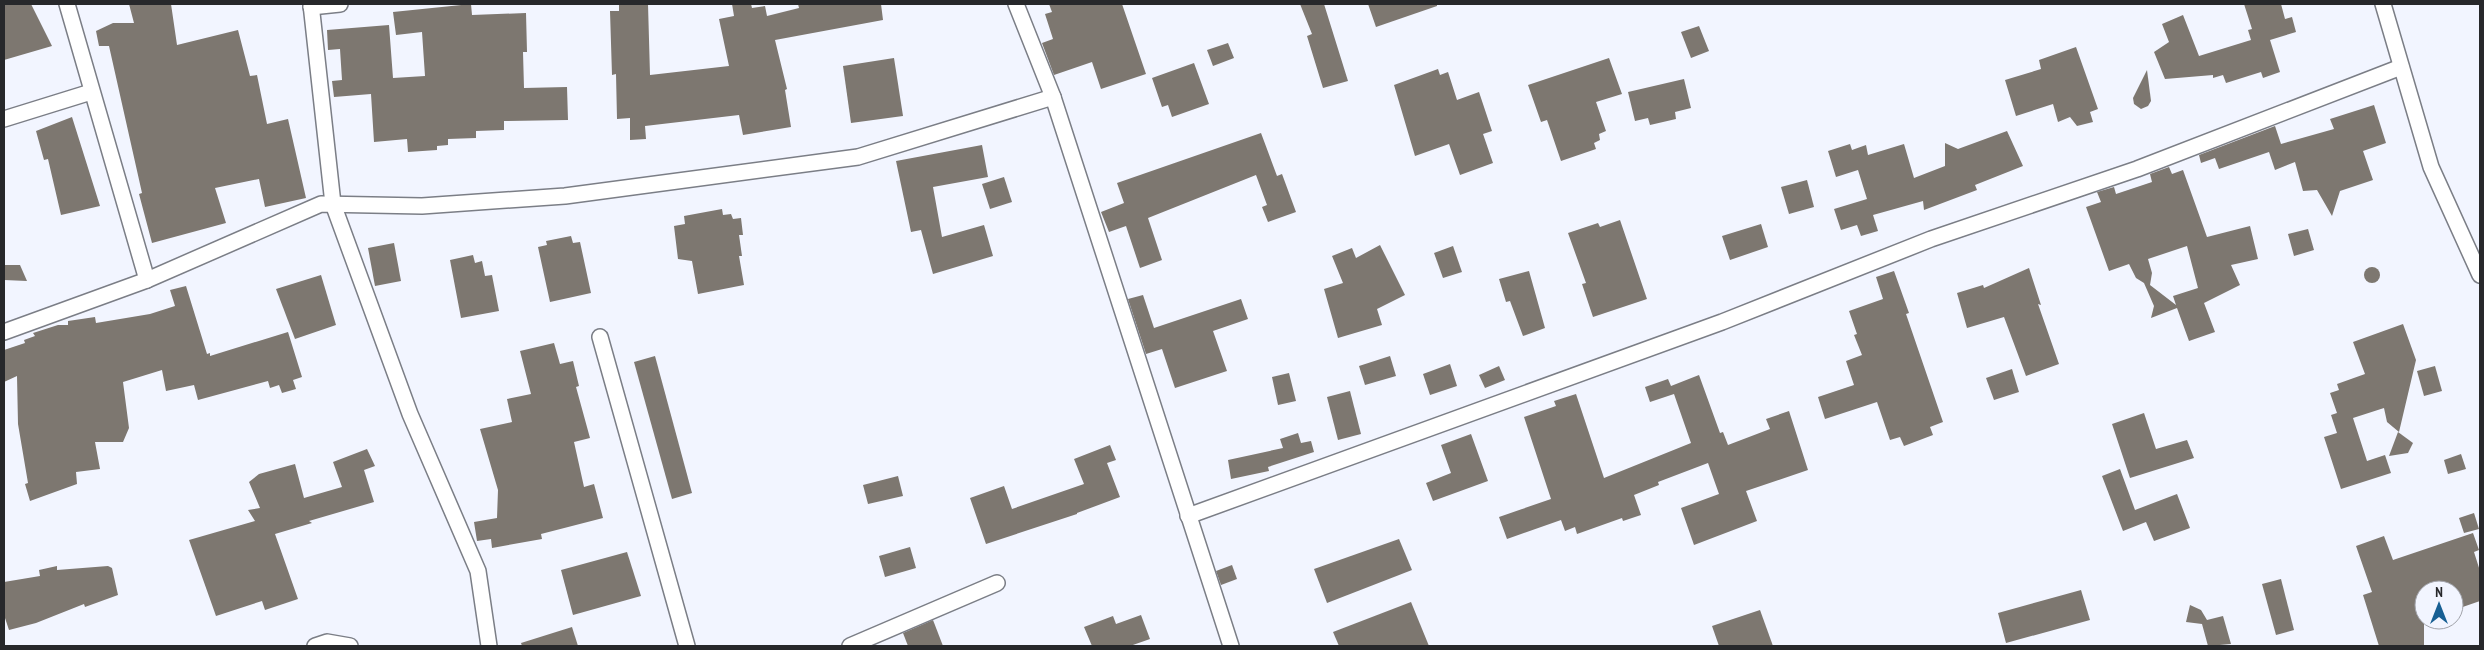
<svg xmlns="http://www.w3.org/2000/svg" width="2484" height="650" font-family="'PT Sans Narrow',sans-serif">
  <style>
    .building { fill: #7d7770; fill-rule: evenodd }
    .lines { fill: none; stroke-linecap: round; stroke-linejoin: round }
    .street-casing { stroke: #7b7e86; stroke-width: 18 }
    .street { stroke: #fff; stroke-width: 15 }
  </style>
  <rect width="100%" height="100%" fill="#f2f5ff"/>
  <g class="building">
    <path d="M4 4H31L52 46 4 60Z"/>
    <path d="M129 4H171L177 45 238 30 250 76 257 75 267 124 288 119 306 198 265 207 259 179 215 188 226 223 152 243 139 194 142 193 109 46H99L96 31 113 23H134Z"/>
    <path d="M471 4 472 15 526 13 527 52H523L524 88 567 87 568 120 504 121V130L476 131V138L448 139V145L437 146V150L408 152 407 139 374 142 371 94 334 97 332 81 342 80 340 49 328 50 327 30 389 25 393 78 425 76 422 32 396 35 393 12Z"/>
    <path d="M619 4H648L650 75 729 66 719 19 734 16 732 4H751L752 8 765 6 767 16 799 8 798 4H881L883 20 775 40 787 89 785 90 791 127 743 135 739 115 645 126 646 139 630 140V118L617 119 616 74 612 75 610 11H619Z"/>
    <path d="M1049 4H1122L1146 74 1101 89 1092 62 1054 75 1042 43 1053 39 1045 14 1052 12Z"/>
    <path d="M1300 4H1324L1348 81 1323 88 1307 36 1312 34Z"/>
    <path d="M1368 4H1437V6L1376 27Z"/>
    <path d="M2244 4H2281L2285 19 2292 17 2296 32 2270 40 2280 72 2263 78 2261 72 2226 83 2223 75 2213 78V75L2165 79 2154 52 2169 42 2162 24 2183 15 2199 56 2251 40 2248 30 2252 29Z"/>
    <path d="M1699 26 1709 51 1691 58 1681 32Z"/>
    <path d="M1228 43 1234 58 1213 66 1207 50Z"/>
    <path d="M2076 47 2098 109 2090 112 2093 122 2077 126 2070 117 2058 122 2053 104 2016 116 2005 80 2041 69 2039 60Z"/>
    <path d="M894 58 903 116 851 123 843 66Z"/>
    <path d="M1609 58 1622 94 1596 102 1606 131 1599 134 1600 140 1594 143 1596 149 1561 161 1547 120 1541 122 1528 85Z"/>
    <path d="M1194 63 1209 104 1172 117 1168 105 1162 107 1152 78Z"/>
    <path d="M1438 69 1440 75 1448 72 1457 100 1479 92 1492 131 1483 134 1493 163 1460 175 1449 144 1415 156 1394 85Z"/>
    <path d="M2147 70 2151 101 2148 106 2141 109 2134 104 2133 98Z"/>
    <path d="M1684 79 1691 108 1675 112 1676 119 1650 125 1648 118 1635 121 1628 92Z"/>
    <path d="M2374 105 2386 143 2363 151 2373 180 2340 191 2332 216 2317 190 2303 191 2295 162 2275 170 2269 152 2219 169 2215 158 2201 163 2199 155 2275 126 2281 144 2334 129 2330 119Z"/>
    <path d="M72 117 100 206 61 215 48 159 44 160 36 131Z"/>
    <path d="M2007 131 2023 166 1975 185 1977 190 1924 210 1923 201 1873 215 1878 231 1861 236 1857 225 1841 230 1834 209 1867 199 1858 170 1836 177 1828 151 1850 144 1852 150 1866 145 1868 155 1904 144 1914 178 1945 166V143L1958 149Z"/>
    <path d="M1261 133 1277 176 1282 174 1296 212 1268 222 1262 207 1267 205 1256 175 1148 218 1162 260 1140 268 1126 226 1109 232 1101 212 1124 203 1117 183Z"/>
    <path d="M982 145 988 177 933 187 942 237 984 225 993 256 933 274 921 230 911 232 896 161Z"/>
    <path d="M2169 167 2172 174 2183 170 2207 237 2250 226 2258 259 2231 265 2240 285 2204 303 2215 332 2189 341 2177 308 2151 318 2154 306 2144 283 2136 278 2129 264 2109 271 2086 207 2101 202 2097 192 2114 187 2116 194 2152 182 2150 174ZM2187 246 2198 288 2173 296 2176 305 2150 285 2152 273 2148 259Z"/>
    <path d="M1004 177 1012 202 990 209 982 184Z"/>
    <path d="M1807 180 1814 207 1789 214 1781 187Z"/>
    <path d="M722 209 723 215 731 214 733 219 741 218 743 235H739L742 256H739L744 285 698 294 692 261 678 259 674 226 685 224 684 216Z"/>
    <path d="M1620 220 1647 299 1593 317 1582 284 1586 283 1568 233 1598 223 1600 227Z"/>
    <path d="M1761 224 1768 247 1730 260 1722 236Z"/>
    <path d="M2308 229 2314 250 2294 256 2288 234Z"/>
    <path d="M571 236 573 243 580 242 591 293 550 302 538 247 547 245 546 241Z"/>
    <path d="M394 243 401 281 375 286 368 248Z"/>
    <path d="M1380 245 1405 295 1377 309 1382 325 1338 338 1324 289 1343 283 1332 256 1352 248 1356 258Z"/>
    <path d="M1453 246 1462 272 1443 278 1434 253Z"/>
    <path d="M473 255 475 263 482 261 485 276 492 275 499 311 461 318 450 260Z"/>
    <path d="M4 265H20L27 281 4 280Z"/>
    <circle cx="2372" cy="275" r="8"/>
    <path d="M2029 268 2041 305 2038 304 2059 364 2026 376 2004 317 1967 328 1957 293 1983 285 1984 288Z"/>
    <path d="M1529 271 1545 328 1523 336 1510 301 1506 302 1499 279Z"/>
    <path d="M1894 271 1909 313 1906 314 1943 422 1930 427 1933 435 1904 446 1900 437 1890 440 1877 402 1825 419 1818 397 1854 385 1846 361 1862 355 1854 335 1857 334 1849 311 1883 299 1876 277Z"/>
    <path d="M321 275 336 325 295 339 276 289Z"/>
    <path d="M186 286 207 354 210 353V356L288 332 302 377 293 380 296 389 282 393 279 385 270 388 268 381 198 400 194 385 166 391 162 370 123 382 129 428 123 442H95L100 469 76 472 77 484 30 501 25 484 28 483 18 424 17 376 4 382V350L25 343 24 340 35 336 33 333 58 325H68V321L95 317 96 323 150 314 175 306 170 290Z"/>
    <path d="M1143 295 1154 328 1241 299 1248 319 1213 331 1227 371 1175 388 1162 349 1146 354 1128 299Z"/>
    <path d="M2403 324 2416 360 2399 432 2387 422 2384 408 2353 418 2367 461 2385 455 2391 473 2341 489 2324 437 2337 433 2331 415 2337 413 2330 393 2339 390 2337 384 2365 374 2353 342Z"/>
    <path d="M554 343 560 364 573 361 579 386 576 387 590 438 574 442 584 487 594 484 603 518 541 534 542 539 492 548 491 539 477 541 474 522 497 518 498 490 480 429 512 422 507 399 531 394 520 351Z"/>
    <path d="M655 356 692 493 672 499 634 362Z"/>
    <path d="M1390 356 1396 376 1365 385 1359 366Z"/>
    <path d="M1450 364 1457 386 1430 395 1423 374Z"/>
    <path d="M1499 366 1505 380 1485 388 1479 375Z"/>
    <path d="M2435 366 2442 391 2424 396 2417 371Z"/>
    <path d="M2012 369 2019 392 1994 400 1986 378Z"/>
    <path d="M1289 373 1296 401 1278 405 1272 377Z"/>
    <path d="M1699 375 1720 433 1723 432 1728 445 1770 429 1766 419 1789 411 1808 470 1746 491 1757 521 1694 545 1681 508 1719 494 1708 463 1658 482 1659 485 1634 495 1641 515 1623 521 1622 518 1577 534 1575 527 1565 531 1561 520 1507 539 1499 517 1551 499 1524 417 1556 406 1554 401 1576 394 1604 478 1691 443 1674 394 1650 402 1645 387 1668 379 1671 386Z"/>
    <path d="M1350 391 1361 434 1338 440 1327 397Z"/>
    <path d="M2144 413 2156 449 2187 440 2194 458 2130 478 2112 424Z"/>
    <path d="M2398 432 2413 443 2408 453 2389 456Z"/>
    <path d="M1298 433 1301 443 1311 441 1314 452 1268 467 1269 471 1231 479 1228 460 1283 448 1280 439Z"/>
    <path d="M1471 434 1488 481 1433 501 1426 483 1451 473 1441 445Z"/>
    <path d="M1110 445 1116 460 1107 463 1120 497 1077 513V514L986 544 970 498 1004 486 1012 509 1084 484 1074 459Z"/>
    <path d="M367 449 375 466 364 470 374 502 309 521 312 523 275 534 298 599 265 610 262 601 216 616 189 540 255 521 248 510 260 508 249 482 259 474 295 464 304 498 342 487 333 462Z"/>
    <path d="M2461 454 2466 469 2448 474 2444 460Z"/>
    <path d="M2120 469 2135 510 2177 494 2190 528 2154 541 2146 522 2123 531 2102 476Z"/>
    <path d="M898 476 903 496 868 504 863 485Z"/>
    <path d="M2474 513 2479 529 2464 533 2459 518Z"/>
    <path d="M2473 533 2479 550 2474 552 2480 571V601L2454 610V590H2424V646H2379L2363 595 2372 592 2356 546 2384 536 2393 560Z"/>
    <path d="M1399 539 1412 570 1327 603 1314 569Z"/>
    <path d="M910 547 916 568 885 577 879 556Z"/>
    <path d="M627 552 641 596 573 615 561 570Z"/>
    <path d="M1232 565 1237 579 1221 585 1216 571Z"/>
    <path d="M57 566V570L108 566 112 568 118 595 85 607 84 604 36 623 9 630 4 615V582L40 576 39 570Z"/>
    <path d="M2281 579 2294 630 2276 635 2262 584Z"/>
    <path d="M2081 590 2090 620 2006 643 1998 613Z"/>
    <path d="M1411 602 1429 646H1339L1333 632Z"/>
    <path d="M2190 605 2201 610 2207 620 2223 616 2231 644 2208 646 2202 624 2186 622Z"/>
    <path d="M1760 610 1773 646H1719L1712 626Z"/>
    <path d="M1141 615 1150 639 1130 646H1092L1084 627 1113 616 1116 624Z"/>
    <path d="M933 620 943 646H908L903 633Z"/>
    <path d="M572 627 578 646H522L521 643Z"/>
  </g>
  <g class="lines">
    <defs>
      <g id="street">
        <path d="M67 4 147 280"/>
        <path d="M311 4 333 204 410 414 478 571 489 646"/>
        <path d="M1016 4 1053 97 1231 646"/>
        <path d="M2383 4 2431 167 2480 275"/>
        <path d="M311 7 340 4"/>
        <path d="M4 119 91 92"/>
        <path d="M4 332 147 280 321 204 422 206 565 196 858 157 1053 97"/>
        <path d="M600 337 687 646"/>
        <path d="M1188 516 1722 322 1931 239 2137 169 2401 67"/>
        <path d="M315 646 327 642 350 646"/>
        <path d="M850 646 997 583"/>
      </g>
    </defs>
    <use href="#street" class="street-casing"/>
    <use href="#street" class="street"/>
  </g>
  <rect width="2484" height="650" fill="none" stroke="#27282b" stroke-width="10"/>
  <g transform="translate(2439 605)"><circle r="24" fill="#f2f5ff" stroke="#a1a3aa"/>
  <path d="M0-4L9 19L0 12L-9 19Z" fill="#175f93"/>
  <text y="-8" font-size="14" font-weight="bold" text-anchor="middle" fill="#27282b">N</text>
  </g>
</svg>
